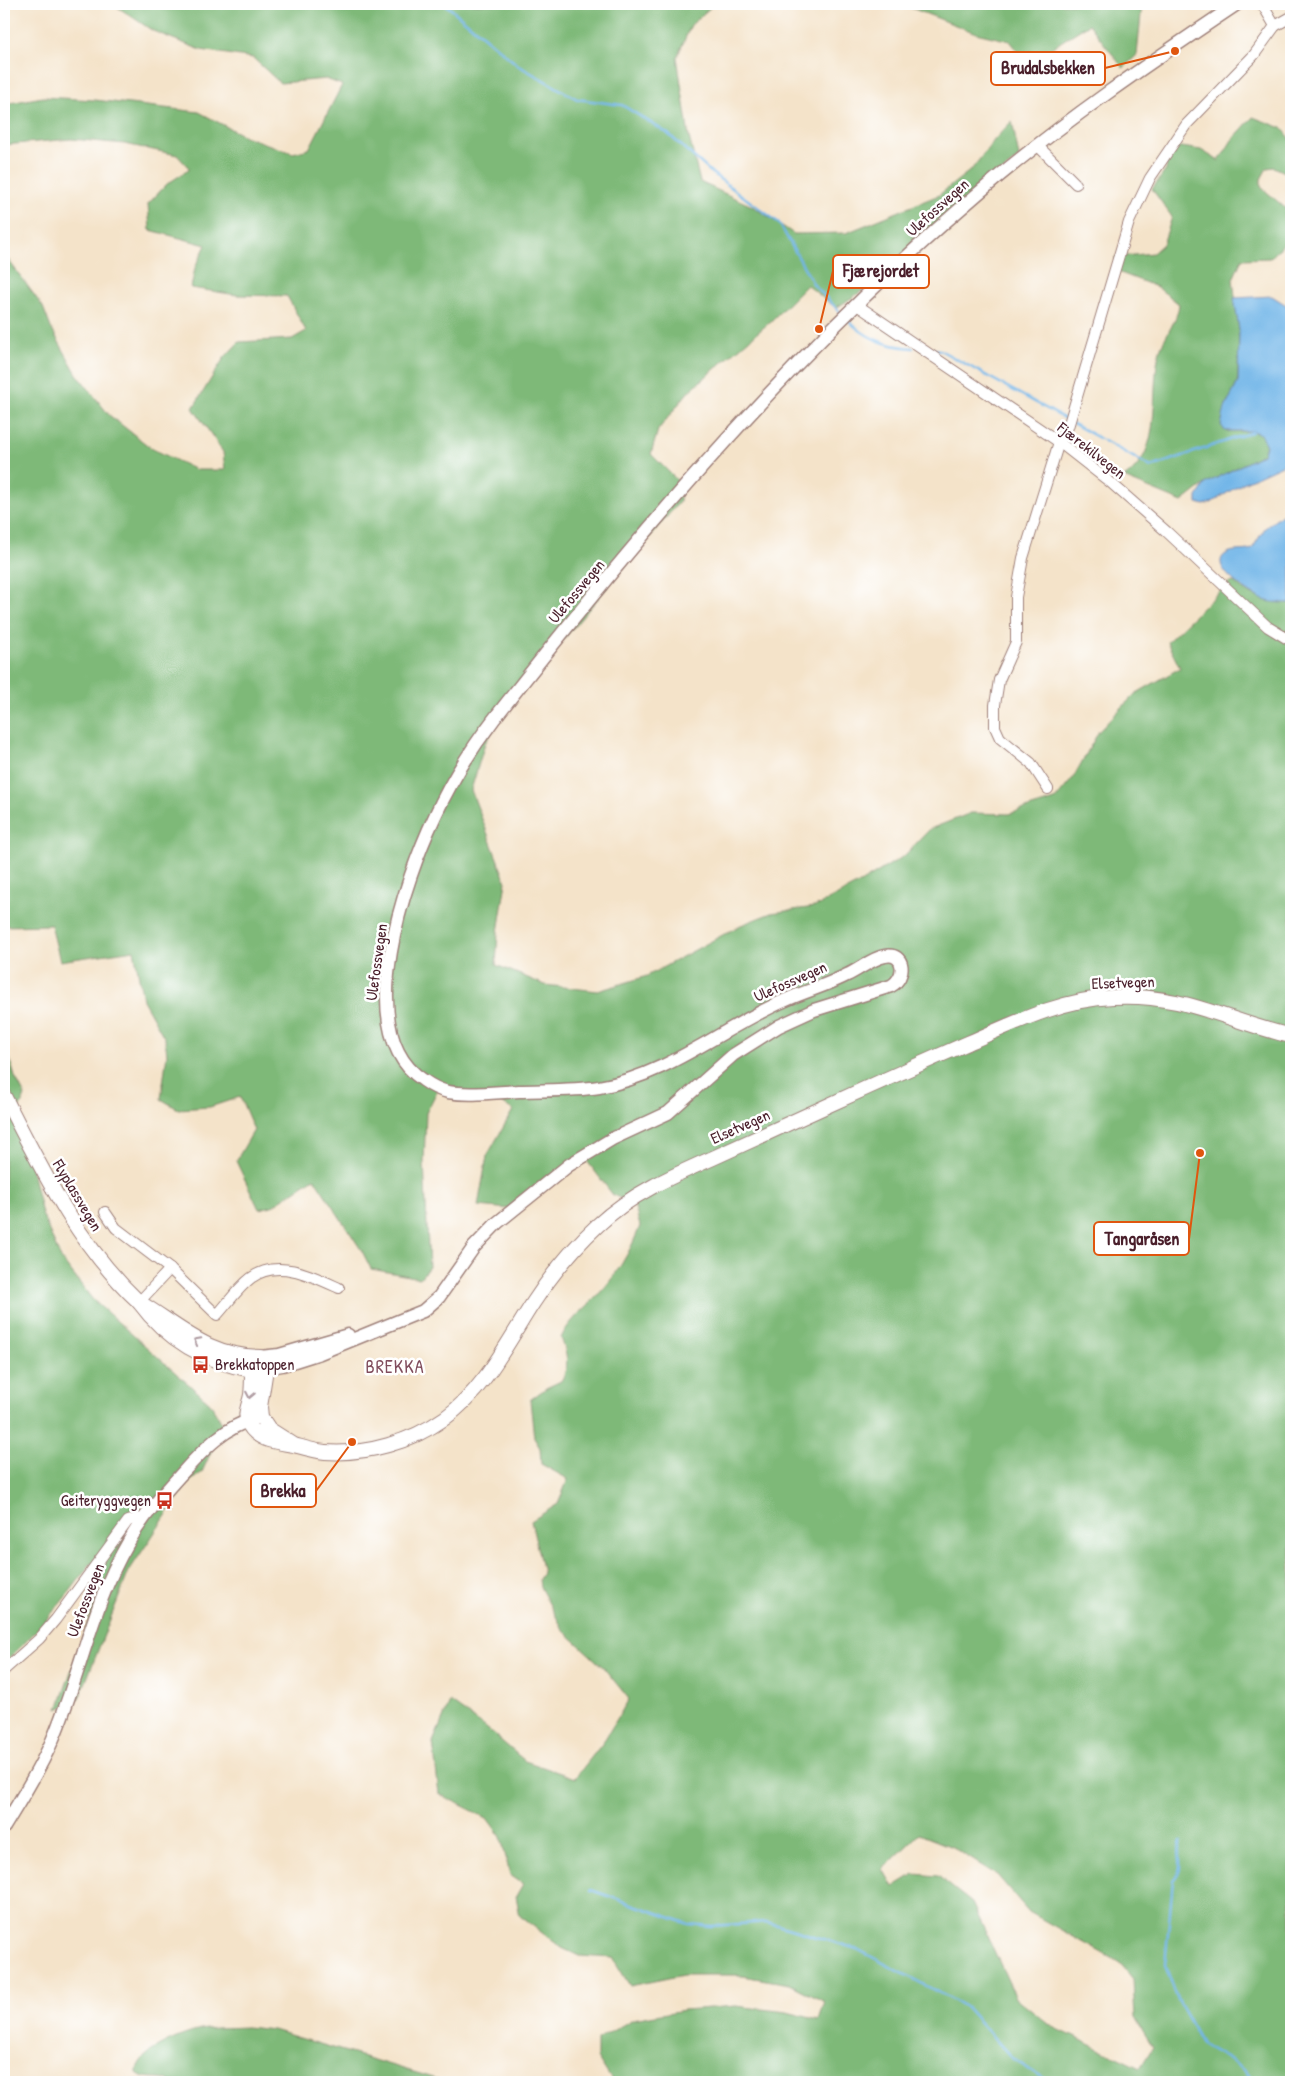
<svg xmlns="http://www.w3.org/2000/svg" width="1295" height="2086" font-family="'Patrick Hand',sans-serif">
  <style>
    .forest { fill: #7eb978; stroke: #646c52; fill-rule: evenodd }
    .water { fill: #72b6e8; stroke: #5e6a8a }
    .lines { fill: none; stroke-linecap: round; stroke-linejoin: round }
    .stream { stroke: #72b6e8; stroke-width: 2.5 }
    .minor-casing { stroke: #9f817a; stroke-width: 12 }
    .tertiary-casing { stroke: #9f817a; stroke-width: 15 }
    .secondary-casing { stroke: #9f817a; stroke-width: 16 }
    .minor { stroke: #fff; stroke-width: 10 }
    .tertiary { stroke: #fff; stroke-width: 12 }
    .secondary { stroke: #fff; stroke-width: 14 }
    .oneway { stroke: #ae9aa0 }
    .labels { text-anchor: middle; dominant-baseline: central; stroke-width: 5; stroke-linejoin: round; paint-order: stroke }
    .street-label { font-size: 16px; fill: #4a1f2b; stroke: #fff }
    .poi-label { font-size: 16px; fill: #4a1f2b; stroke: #fff; text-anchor: start }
    .neighbourhood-label { font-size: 18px; letter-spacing: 1px; fill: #814d5d; stroke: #fff }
    .leader { fill: none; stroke: #e0560e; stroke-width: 2 }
    .callout-dot { fill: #e0560e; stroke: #fff; stroke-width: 2 }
    .callout { fill: #fff; stroke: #e0560e; stroke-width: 2 }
    .callout-label { font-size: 18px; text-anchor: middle; font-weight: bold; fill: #4a1f2b }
  </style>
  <rect width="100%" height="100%" fill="#fff"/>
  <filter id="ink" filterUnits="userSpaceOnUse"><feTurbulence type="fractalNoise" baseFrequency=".02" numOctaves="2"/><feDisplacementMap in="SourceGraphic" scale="10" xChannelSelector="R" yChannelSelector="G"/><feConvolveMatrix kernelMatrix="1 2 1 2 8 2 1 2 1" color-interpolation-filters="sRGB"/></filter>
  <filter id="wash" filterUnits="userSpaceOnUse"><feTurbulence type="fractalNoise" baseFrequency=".0096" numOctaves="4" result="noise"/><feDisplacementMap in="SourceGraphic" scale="20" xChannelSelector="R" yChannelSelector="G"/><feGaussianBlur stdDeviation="1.12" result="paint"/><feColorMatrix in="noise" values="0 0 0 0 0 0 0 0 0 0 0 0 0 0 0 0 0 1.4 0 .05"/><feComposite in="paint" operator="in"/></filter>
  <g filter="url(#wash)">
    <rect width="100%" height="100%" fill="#f4e3c9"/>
    <g class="forest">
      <path d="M113 4H714L691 25 677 57 689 137 700 182 752 206 794 234 846 233 939 195 972 169 995 139 1012 121 1019 157 917 246 891 262 862 291 836 308 807 285 770 322 689 391 658 430 651 454 680 483V501L513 699 485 743 471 790 506 882 498 932 496 965 545 985 598 991 647 976 741 925 771 913 815 907 860 883 904 856 930 829 971 813 1009 814 1055 800 1073 778 1099 731 1135 694 1180 668 1167 642 1227 584 1234 582C1251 598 1269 602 1291 603V2082H613L597 2057V2040L633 2019 684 2010 736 2006 787 2012 819 2020 825 2002 790 1984 736 1975H683L630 1986 613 1958 579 1956 562 1948 520 1916 516 1896 523 1884 510 1875 501 1837 487 1818 439 1794 433 1742 450 1702 485 1727 525 1761 575 1778 602 1744 629 1699 603 1667 564 1631 540 1587 539 1579 543 1573 531 1521 558 1504 568 1479 541 1464 540 1448 534 1438 530 1400 546 1388 561 1381C570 1366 567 1353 561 1338 570 1319 582 1312 596 1297 616 1277 630 1252 640 1226L634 1204 613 1195 587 1161 509 1209 478 1206 487 1156 513 1110 490 1096 438 1089 426 1113 424 1162 429 1267 420 1278 371 1269 362 1251 314 1178 272 1206 259 1209 236 1161 254 1130 240 1097 210 1107 178 1109 161 1099 167 1054 165 1039 143 1000 134 950 60 961 51 925 4 926V254L43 307 51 328 77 374 109 415 151 448 196 470H225L223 452 193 408 224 358 239 342 292 339 306 331 287 296 237 295 191 288 195 268 206 245 150 230 148 204 167 184 190 169 177 155 125 144 71 139 4 145V104L43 97 95 100 199 112 244 136 293 153 309 149 342 85 326 79 280 83 253 58 201 50 153 31ZM919 1834 952 1847 997 1875 1029 1912 1120 1963 1133 1979 1135 2018 1153 2047 1140 2068 1049 2025 1016 1998 972 1903 938 1876 914 1874 893 1887 883 1869Z"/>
      <path d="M901 4H1142L1137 55 1123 68 1089 24 1045 52 1029 68 1024 58 1010 41 976 33Z"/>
      <path d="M1253 117 1282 128 1291 139V175L1274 167 1267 168 1261 179V187L1291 213C1291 234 1286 244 1270 258L1242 259 1233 279 1239 330 1238 382 1225 408V431H1253L1261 434 1266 445 1263 454 1205 484 1182 502 1124 478C1166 450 1148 391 1160 350 1165 335 1178 320 1179 304L1157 287 1118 272 1115 257 1153 253 1163 244 1172 217 1152 189 1166 170 1167 162 1175 146 1201 150 1219 161 1232 140Z"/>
      <path d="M4 1039 15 1077 25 1096 18 1111 42 1214 61 1259 93 1300 210 1403 223 1425 202 1472 187 1484 129 1571 79 1699 58 1709 97 1596 101 1575 91 1563C65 1600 37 1632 4 1663Z"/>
      <path d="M246 2027 273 2030 447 2082H172C162 2074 147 2082 137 2073 135 2051 187 2032 206 2029 219 2027 233 2028 246 2027Z"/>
    </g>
    <g class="water">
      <path d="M1272 296 1291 308V461L1243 483 1211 503 1204 505 1197 503V497L1205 484 1263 454 1266 446 1261 434 1253 431H1225L1221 425 1225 408 1238 382 1239 330 1234 298Z"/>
      <path d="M1291 508V603C1283 603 1272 603 1264 600 1255 597 1205 567 1226 554 1233 549 1244 552 1252 549L1265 528Z"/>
    </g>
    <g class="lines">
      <g class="stream">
        <path d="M445 4 519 66 577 99 622 105 667 133 713 174 779 223 814 285 841 313"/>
        <path d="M847 319C866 339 886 346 913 348"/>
        <path d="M928 349 940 350 1067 420"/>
        <path d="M1072 423 1151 467 1252 432"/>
        <path d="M1181 1842C1175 1857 1187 1865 1173 1880L1165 1965 1179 2003 1203 2045 1244 2069 1254 2082"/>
        <path d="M591 1890 689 1924 711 1926 767 1922 857 1949 966 2007 1013 2059 1049 2082"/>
      </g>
    </g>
  </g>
  <g filter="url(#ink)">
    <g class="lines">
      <defs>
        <g id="minor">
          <path d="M1262 4 1275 26"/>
          <path d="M1037 145 1076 184"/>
          <path d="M857 305 1059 442 1110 482 1167 532 1268 627 1291 641"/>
          <path d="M1048 789 1031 763 1000 738 995 727V705L999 680 1016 642V597L1023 558 1059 442 1068 427 1129 222 1150 178 1186 125 1254 55 1275 26 1291 17"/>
          <path d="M105 1212 116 1228 170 1269 217 1315C228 1303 238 1288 251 1278 278 1258 313 1276 339 1288"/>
          <path d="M139 1302 170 1269"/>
          <path d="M4 1670 39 1639 56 1619 128 1521 138 1518 142 1520"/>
        </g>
        <g id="tertiary">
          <path d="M255 1365 260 1357 279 1355 348 1335"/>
          <path d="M256 1370 282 1365 320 1353 423 1311 439 1297 474 1247 497 1223 569 1165 612 1139 668 1113 733 1055 779 1026 814 1010 891 986C906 978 906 952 885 956 872 958 859 970 847 975 828 985 806 991 786 1000 723 1027 669 1075 599 1087 573 1091 546 1090 519 1091 496 1092 471 1096 448 1092 439 1090 430 1085 423 1080 350 1032 406 877 435 816 451 781 471 749 494 719 641 531 798 346 981 191 1062 122 1149 63 1237 4"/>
          <path d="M4 1827C21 1799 39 1771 52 1741 80 1677 92 1604 128 1543 143 1516 163 1494 184 1471 205 1448 225 1427 256 1418"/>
        </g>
        <g id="secondary">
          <path d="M4 1096C42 1170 77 1244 139 1302"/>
          <path d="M294 1445 269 1429 261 1417 260 1407 266 1369 260 1357C207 1356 181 1327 139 1302 167 1340 206 1362 252 1370 252 1378 252 1387 251 1395 249 1406 243 1414 249 1425 259 1442 278 1442 294 1445 305 1448 314 1451 325 1452 367 1455 411 1442 445 1418 485 1389 507 1343 533 1303 552 1274 573 1248 598 1225 631 1194 672 1176 713 1158 752 1140 790 1123 829 1105 875 1084 922 1063 968 1043 1014 1023 1062 999 1113 997 1184 993 1226 1021 1291 1036"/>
        </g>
      </defs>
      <use href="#minor" class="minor-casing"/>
      <use href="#tertiary" class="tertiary-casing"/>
      <use href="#secondary" class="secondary-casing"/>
      <use href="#minor" class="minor"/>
      <use href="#tertiary" class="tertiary"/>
      <use href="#secondary" class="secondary"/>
    </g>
    <defs><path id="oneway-chevron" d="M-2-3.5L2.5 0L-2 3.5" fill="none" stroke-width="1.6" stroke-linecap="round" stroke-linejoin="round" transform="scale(1.25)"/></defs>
    <g class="oneway">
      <use href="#oneway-chevron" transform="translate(197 1341) rotate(-152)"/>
      <use href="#oneway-chevron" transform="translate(250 1395) rotate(101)"/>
    </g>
  </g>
  <defs>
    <symbol id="bus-bare" viewBox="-9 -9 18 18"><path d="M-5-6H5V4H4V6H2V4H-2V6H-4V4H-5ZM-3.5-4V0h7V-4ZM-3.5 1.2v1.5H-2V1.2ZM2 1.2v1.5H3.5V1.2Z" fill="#c8321e" stroke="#fff" stroke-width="2.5" paint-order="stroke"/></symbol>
  </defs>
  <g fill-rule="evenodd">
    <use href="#bus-bare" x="188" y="1352" width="25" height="25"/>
    <use href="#bus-bare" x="152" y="1488" width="25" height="25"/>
  </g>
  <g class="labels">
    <g class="street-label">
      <text transform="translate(937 207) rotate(-42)">Ulefossvegen</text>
      <text transform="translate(1092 450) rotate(38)">Fjærekilvegen</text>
      <text transform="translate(576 591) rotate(-50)">Ulefossvegen</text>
      <text transform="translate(376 962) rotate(-82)">Ulefossvegen</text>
      <text transform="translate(790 981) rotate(-24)">Ulefossvegen</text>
      <text transform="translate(1123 982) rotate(-2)">Elsetvegen</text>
      <text transform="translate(740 1126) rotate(-24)">Elsetvegen</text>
      <text transform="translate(78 1195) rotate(59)">Flyplassvegen</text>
      <text transform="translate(85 1600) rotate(-69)">Ulefossvegen</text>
    </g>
    <g class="poi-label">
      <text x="215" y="1364">Brekkatoppen</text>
      <text x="151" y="1500" text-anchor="end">Geiteryggvegen</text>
    </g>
    <g class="neighbourhood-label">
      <text x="395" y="1366">BREKKA</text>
    </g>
  </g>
  <path class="leader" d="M1175 51L1105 68M819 329L833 271M1200 1153L1189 1239M352 1442L316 1491"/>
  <g class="callout-dot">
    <circle cx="1175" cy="51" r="5"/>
    <circle cx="819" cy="329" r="5"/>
    <circle cx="1200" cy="1153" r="5"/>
    <circle cx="352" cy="1442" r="5"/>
  </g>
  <g class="callout">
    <rect x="991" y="52" width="114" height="33" rx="5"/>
    <rect x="833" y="255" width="96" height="33" rx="5"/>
    <rect x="1094" y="1222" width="95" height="33" rx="5"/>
    <rect x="251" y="1474" width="65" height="33" rx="5"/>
  </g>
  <g class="callout-label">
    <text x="1048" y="74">Brudalsbekken</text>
    <text x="881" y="277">Fjærejordet</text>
    <text x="1142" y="1245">Tangaråsen</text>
    <text x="283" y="1497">Brekka</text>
  </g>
  <rect width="1295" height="2086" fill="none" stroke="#fff" stroke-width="20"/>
</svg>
